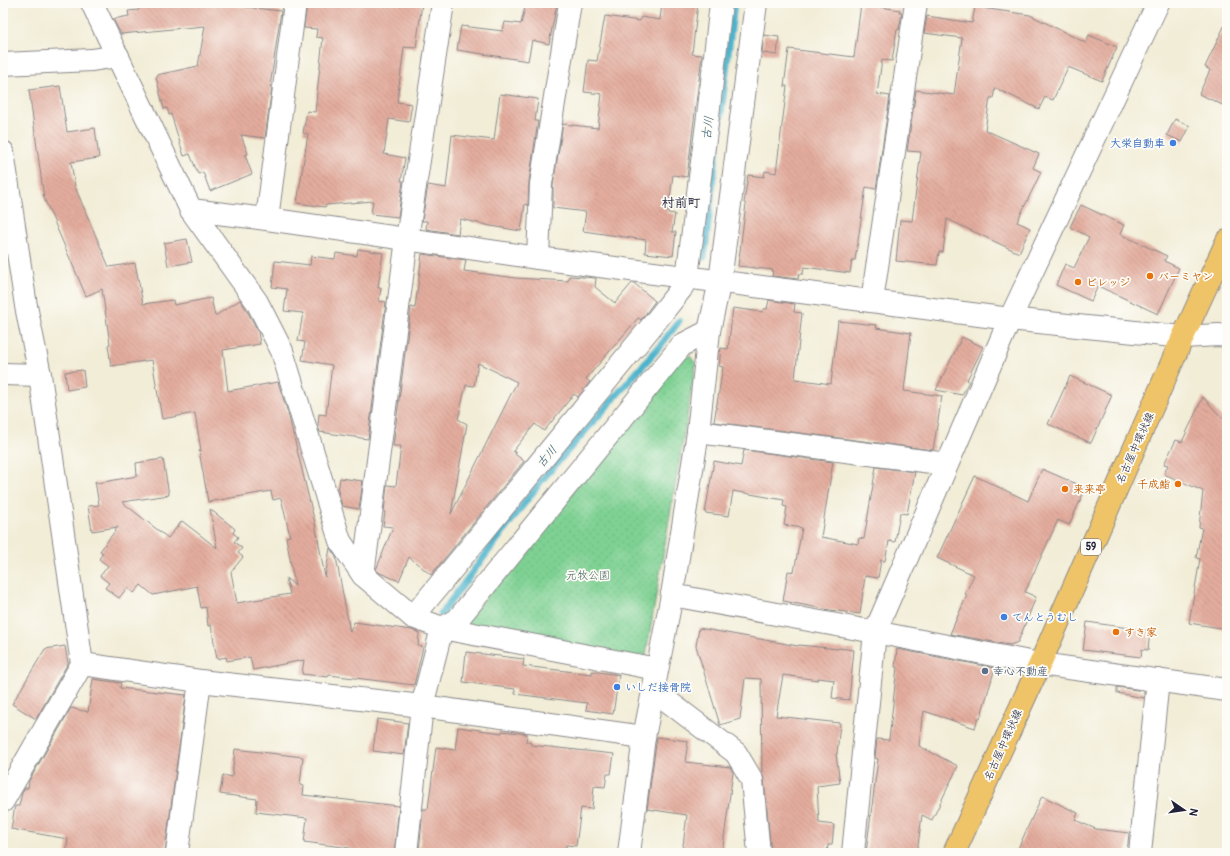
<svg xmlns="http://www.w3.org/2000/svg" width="1230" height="856" font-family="Pangolin,'Klee One',sans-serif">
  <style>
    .park { fill: url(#park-dots); stroke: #507a67 }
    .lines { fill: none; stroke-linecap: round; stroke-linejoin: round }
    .stream { stroke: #4db4cc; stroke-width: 7 }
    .building { fill: url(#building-back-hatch); fill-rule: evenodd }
    .minor-casing { stroke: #8a8889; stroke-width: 24 }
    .major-casing { stroke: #8a8889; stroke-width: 24 }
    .minor { stroke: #fff; stroke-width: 22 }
    .major { stroke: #efc469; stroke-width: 22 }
    .shop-dot { fill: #3f7fe0; stroke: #fdfcf7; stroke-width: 1.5 }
    .food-dot { fill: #e8710a; stroke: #fdfcf7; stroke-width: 1.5 }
    .service-dot { fill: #5c6f8a; stroke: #fdfcf7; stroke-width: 1.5 }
    .labels { text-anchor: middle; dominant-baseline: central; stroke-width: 3.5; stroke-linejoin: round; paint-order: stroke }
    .shield { fill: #fdfcf7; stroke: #646373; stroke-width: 1 }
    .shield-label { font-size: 10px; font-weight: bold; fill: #22223b }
    .shop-label { font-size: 11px; font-weight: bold; fill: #366cbe; stroke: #fdfcf7; text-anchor: start }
    .food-label { font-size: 11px; font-weight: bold; fill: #c56008; stroke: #fdfcf7; text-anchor: start }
    .street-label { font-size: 11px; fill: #22223b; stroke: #fdfcf7 }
    .park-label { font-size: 11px; fill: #425f5a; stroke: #fdfcf7 }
    .service-label { font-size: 11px; font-weight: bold; fill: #4e5e75; stroke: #fdfcf7; text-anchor: start }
    .water-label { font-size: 12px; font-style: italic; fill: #335c75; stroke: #fdfcf7 }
    .quarter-label { font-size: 13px; font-weight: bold; fill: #22223b; stroke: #fdfcf7 }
  </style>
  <defs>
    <pattern id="park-dots" width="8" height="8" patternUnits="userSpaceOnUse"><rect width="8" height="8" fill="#7ed193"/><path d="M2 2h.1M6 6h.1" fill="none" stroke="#6db380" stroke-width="1.8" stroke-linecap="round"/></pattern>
    <pattern id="building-back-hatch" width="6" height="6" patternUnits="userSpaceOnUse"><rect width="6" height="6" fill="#e3ac9d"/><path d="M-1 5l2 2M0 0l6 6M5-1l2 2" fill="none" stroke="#c29488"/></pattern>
  </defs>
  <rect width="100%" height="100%" fill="#fdfcf7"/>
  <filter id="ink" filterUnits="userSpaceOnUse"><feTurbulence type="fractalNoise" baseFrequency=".025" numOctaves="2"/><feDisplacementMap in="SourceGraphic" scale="8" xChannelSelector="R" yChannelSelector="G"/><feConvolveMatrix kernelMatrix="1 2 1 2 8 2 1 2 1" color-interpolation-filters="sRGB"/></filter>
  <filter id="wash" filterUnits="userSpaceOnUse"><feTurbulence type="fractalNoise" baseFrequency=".012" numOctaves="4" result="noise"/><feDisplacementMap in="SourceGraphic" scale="16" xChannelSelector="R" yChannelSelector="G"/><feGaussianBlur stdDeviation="0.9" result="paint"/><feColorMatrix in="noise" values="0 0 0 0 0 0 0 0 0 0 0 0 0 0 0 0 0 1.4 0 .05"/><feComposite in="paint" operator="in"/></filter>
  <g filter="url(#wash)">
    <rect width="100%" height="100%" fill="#f2edd7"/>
    <path class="park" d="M690 356 696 364 645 660 464 625 678 359Z"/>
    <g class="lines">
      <g class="stream">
        <path d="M704 257 734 3"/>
        <path d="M441 614 541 481 660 346 679 321"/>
      </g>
    </g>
    <g id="blocks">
      <g class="building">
        <path d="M138 3H229L228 5 281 11 270 87H272L265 138 241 135 248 154 245 155 252 174 210 191 203 172 198 174 190 154 184 156 171 114 169 115 167 108 164 109 156 77H158L157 75 198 66 205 26 121 34 113 19 129 16 128 11 139 10Z"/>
        <path d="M307 3H422L416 48 404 47 397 102 412 104 409 122 389 119 384 154 405 158 401 181H403L398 217 371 214 373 201 326 205 325 207 297 203 308 134 303 133 307 111 315 112 323 38 316 37 317 29 304 28Z"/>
        <path d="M526 3H557L549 44 532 40 528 61 457 50 461 26 503 31 505 22 521 24Z"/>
        <path d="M662 3H698L692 54 702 55 687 177 673 175 668 213 675 214 672 232H676L673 256 645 253 646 240 583 231 586 212 553 208V185L563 124 598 128 602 94 584 92 588 60 597 61 605 16 640 21 641 17 660 20Z"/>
        <path d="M861 4 900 10 899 12H902L899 30 897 29 892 61 882 60 877 94 890 96 876 189 866 187 855 260H852L850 273 804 267 803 274H799L798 279 772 276 773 270 738 266 746 204 744 203 748 175 764 177 765 171 776 173 787 86H784L789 49 854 57Z"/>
        <path d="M975 7 1030 15 1086 43 1089 35 1117 47 1102 81 1068 67 1053 100 1045 97 1039 109 995 88 993 98H990L985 130 1039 154 1033 168 1041 172 1017 222 1030 228 1019 253 947 219 943 252H939L937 265 896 261 900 220 912 221 921 152 907 151 916 90 954 95 962 38 924 33 927 16 972 23Z"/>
        <path d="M1227 20V107L1199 94 1210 70 1205 67Z"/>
        <path d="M764 35 779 37 777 55 762 53Z"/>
        <path d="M60 86 67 132 95 128 99 158 71 162 75 187 109 267 135 263 143 304 173 300 174 305 211 298 215 316 240 300 246 309 258 331 260 344 223 350 228 391 278 382 288 413 315 523 325 577 330 548 336 557 350 632 354 622 412 630 419 633 418 646 423 647 414 685 329 675 328 677 302 674 304 660 253 670 250 657 227 661 226 657 217 659 211 625 208 626 206 607 201 608 197 586 153 595 141 585 134 593 127 588 119 598 105 588 109 583 100 576 108 566 99 559 103 553 100 551 118 527 92 531 88 506 99 505 95 481 98 483 137 476 136 463 163 459 169 495 122 502 168 538 182 521 217 548 210 509 235 529 233 533 238 537 234 542 242 548 238 553 243 557 231 572 237 603 290 594 286 578 295 586 286 537 290 536 281 498 273 500 271 491 208 502 206 490 207 489H206L199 451H201L195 413 162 419 152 360 111 366 108 345 110 344 102 289 86 296 44 198 29 90Z"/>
        <path d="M500 94 538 99 535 121H538L529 182 528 205 525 204 521 231 491 226 460 219 458 234 426 229 427 221H422L428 185 446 188 452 135 494 140Z"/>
        <path d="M1175 119 1190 126 1182 142 1167 135Z"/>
        <path d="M1081 205 1124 225 1120 234 1167 256 1164 261 1179 268 1158 314 1098 286 1091 301 1056 285 1065 264 1074 268 1089 237 1070 227Z"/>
        <path d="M187 239 192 262 168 266 164 243Z"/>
        <path d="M358 249 383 253 378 288H381L379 301 386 302 368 439 320 432 318 426 319 414 326 415 332 365 302 360 305 342 298 341 303 313 284 311 287 289 272 287 275 261 310 265 311 256 335 259 336 253 357 256Z"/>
        <path d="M422 254 466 260 464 271 516 278 568 281 569 276 596 278 595 287 615 303 632 283H634L655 301 641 320 638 318 586 379 590 382 578 397 574 394 544 431 535 424 513 451 516 453 515 454 524 461 431 575 409 557 399 581 380 573 376 570 393 527 383 526 385 512H384L387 485 396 486 401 446H393L411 307 415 308ZM478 363 517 382 451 514 467 424 458 419 466 385 474 386Z"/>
        <path d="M769 300 795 304 794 312 802 313 795 379 831 384 838 321 877 325 876 328 911 333 904 391 942 396 933 450 714 422 723 367 719 366 721 348 728 349 733 308 763 312 764 309H767Z"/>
        <path d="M962 337 983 347 967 380 969 381 962 395 936 390Z"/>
        <path d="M83 370 85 387 67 390 65 372Z"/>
        <path d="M1070 376 1112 395 1091 443 1048 424Z"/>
        <path d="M1203 397 1222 418 1227 419V629L1189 623 1200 559 1196 558 1202 528 1199 527 1203 491 1164 474 1168 465 1164 464 1176 440 1182 442Z"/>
        <path d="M744 450 833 462 821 537 858 544 859 538 864 539 876 467 915 472 907 514 900 513 895 542 889 541 885 561 881 560 878 578 865 576 860 614 824 609 783 601 788 571 794 572 802 528 784 525 787 507 783 506 784 500 733 491 729 516 705 513 714 461 741 466Z"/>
        <path d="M1042 469 1086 488 1069 525 1058 520 1025 592 1036 597 1018 642 1010 645 950 634 967 595 965 594 974 575 937 558 975 476 1028 501Z"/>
        <path d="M340 478 363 481 359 509 342 506 338 491Z"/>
        <path d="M1087 622 1150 631 1148 650 1142 649 1141 657 1083 650Z"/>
        <path d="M699 628 798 646 799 645 838 649V648L854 650 849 700 832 698 834 680 818 678V680L783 675 776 716 840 723 837 754H836L840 783 817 786 819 823 834 825 832 845H828L827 853H771L764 779 762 773 761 679 745 678 740 719 720 725 696 646Z"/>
        <path d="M65 646 68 663 36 719 12 704 45 649Z"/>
        <path d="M897 649 995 668 980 719 978 718 975 728 924 711 923 718H922L919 746 958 766 932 820 922 815 917 853H866L878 759 875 758 877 739 889 740 897 667H895Z"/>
        <path d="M466 652 524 659 523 666 592 674V671L619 675 613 714 586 710 587 703 515 694V689L463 682Z"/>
        <path d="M93 679 121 683 120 688 186 695 165 852 156 850V853H66L68 839 11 829 15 806H19L22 793 25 788H28L29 781 71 708 88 712Z"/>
        <path d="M1117 687 1144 691V698L1117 693Z"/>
        <path d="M377 719 408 723 404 755 373 751Z"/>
        <path d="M458 727 502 733V731L527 734 526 742 531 743V745L614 754 611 774H607L605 787 594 786 592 809 581 808 576 846 566 845 565 853H419L423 809H428L436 747 455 750Z"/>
        <path d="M657 737 688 741 685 762 730 767 733 772 722 853H682L687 815 647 809Z"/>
        <path d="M235 749 303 757 300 785 304 786 303 795 399 806 394 853H376L349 850 350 848 304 842 307 818 256 812 257 799 220 794 223 775 232 777Z"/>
        <path d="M1042 796 1078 813 1075 820 1096 829 1129 833 1127 853H1016Z"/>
      </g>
    </g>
  </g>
  <g filter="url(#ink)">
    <use href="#blocks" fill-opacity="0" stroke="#8a8889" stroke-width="1"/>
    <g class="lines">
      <defs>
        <g id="minor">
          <path d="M92 3 191 210 257 302 282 351 340 541 363 575 413 617 442 628 657 669"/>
          <path d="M3 64 92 60 118 56"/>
          <path d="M3 152 26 306 40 375 82 664 3 801"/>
          <path d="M191 210 267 219 538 258 1010 319 1183 337 1218 335 1227 336"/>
          <path d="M267 219 295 3"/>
          <path d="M538 258 541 184 570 3"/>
          <path d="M872 301 916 3"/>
          <path d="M3 374 40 375"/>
          <path d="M698 432 947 464"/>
          <path d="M363 575 407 239 443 3"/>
          <path d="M672 595 875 632 1040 664 1227 690"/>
          <path d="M413 617 655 322 681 289 687 277 708 116 721 3"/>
          <path d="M82 664 200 681 422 706 644 737"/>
          <path d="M653 690 736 753 752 780 759 853"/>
          <path d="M177 853 200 681"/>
          <path d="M406 853 422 706 442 628 457 620 682 345 709 331"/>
          <path d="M629 853 644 737 672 595 698 432 709 331 720 281 756 3"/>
          <path d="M853 853 875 632 1010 319 1158 3"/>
          <path d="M1140 853 1158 680"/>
        </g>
        <path id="major" d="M954 853 1040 664 1183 337 1227 241"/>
      </defs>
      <use href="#minor" class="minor-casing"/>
      <use href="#major" class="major-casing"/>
      <use href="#minor" class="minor"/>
      <use href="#major" class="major"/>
    </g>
  </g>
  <g class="shop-dot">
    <circle cx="1173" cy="143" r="4"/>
    <circle cx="1004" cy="617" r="4"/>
    <circle cx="617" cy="687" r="4"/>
  </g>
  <g class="food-dot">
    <circle cx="1150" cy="276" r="4"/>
    <circle cx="1078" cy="282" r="4"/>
    <circle cx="1178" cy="484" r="4"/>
    <circle cx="1065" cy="489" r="4"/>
    <circle cx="1116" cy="632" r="4"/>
  </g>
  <circle class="service-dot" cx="985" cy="671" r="4"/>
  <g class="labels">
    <rect class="shield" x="1081" y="539" width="20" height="16" rx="3"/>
    <g class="shield-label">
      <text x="1091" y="547">59</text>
    </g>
    <g class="shop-label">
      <text x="1165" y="143" text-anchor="end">大栄自動車</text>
      <text x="1012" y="617">てんとうむし</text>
      <text x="625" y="687">いしだ接骨院</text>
    </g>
    <g class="food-label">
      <text x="1158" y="276">バーミヤン</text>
      <text x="1086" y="282">ビレッジ</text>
      <text x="1170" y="484" text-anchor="end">千成鮨</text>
      <text x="1073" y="489">来来亭</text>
      <text x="1124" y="632">すき家</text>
    </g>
    <g class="street-label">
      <text transform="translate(1135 448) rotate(-66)">名古屋中環状線</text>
      <text transform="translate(1003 745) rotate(-66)">名古屋中環状線</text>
    </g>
    <g class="park-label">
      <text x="588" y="575">元牧公園</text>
    </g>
    <g class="service-label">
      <text x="993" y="671">幸心不動産</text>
    </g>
    <g class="water-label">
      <text transform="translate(708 128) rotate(-83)">古川</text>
      <text transform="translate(547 457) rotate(-49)">古川</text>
    </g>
    <g class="quarter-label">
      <text x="681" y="203">村前町</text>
    </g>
  </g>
  <rect width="1230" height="856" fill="none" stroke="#fdfcf7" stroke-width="16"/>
  <g transform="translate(1184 810) rotate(103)" stroke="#fdfcf7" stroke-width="3" paint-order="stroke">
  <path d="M0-3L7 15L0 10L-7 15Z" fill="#22223b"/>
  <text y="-6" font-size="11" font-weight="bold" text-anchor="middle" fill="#22223b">N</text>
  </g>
</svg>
